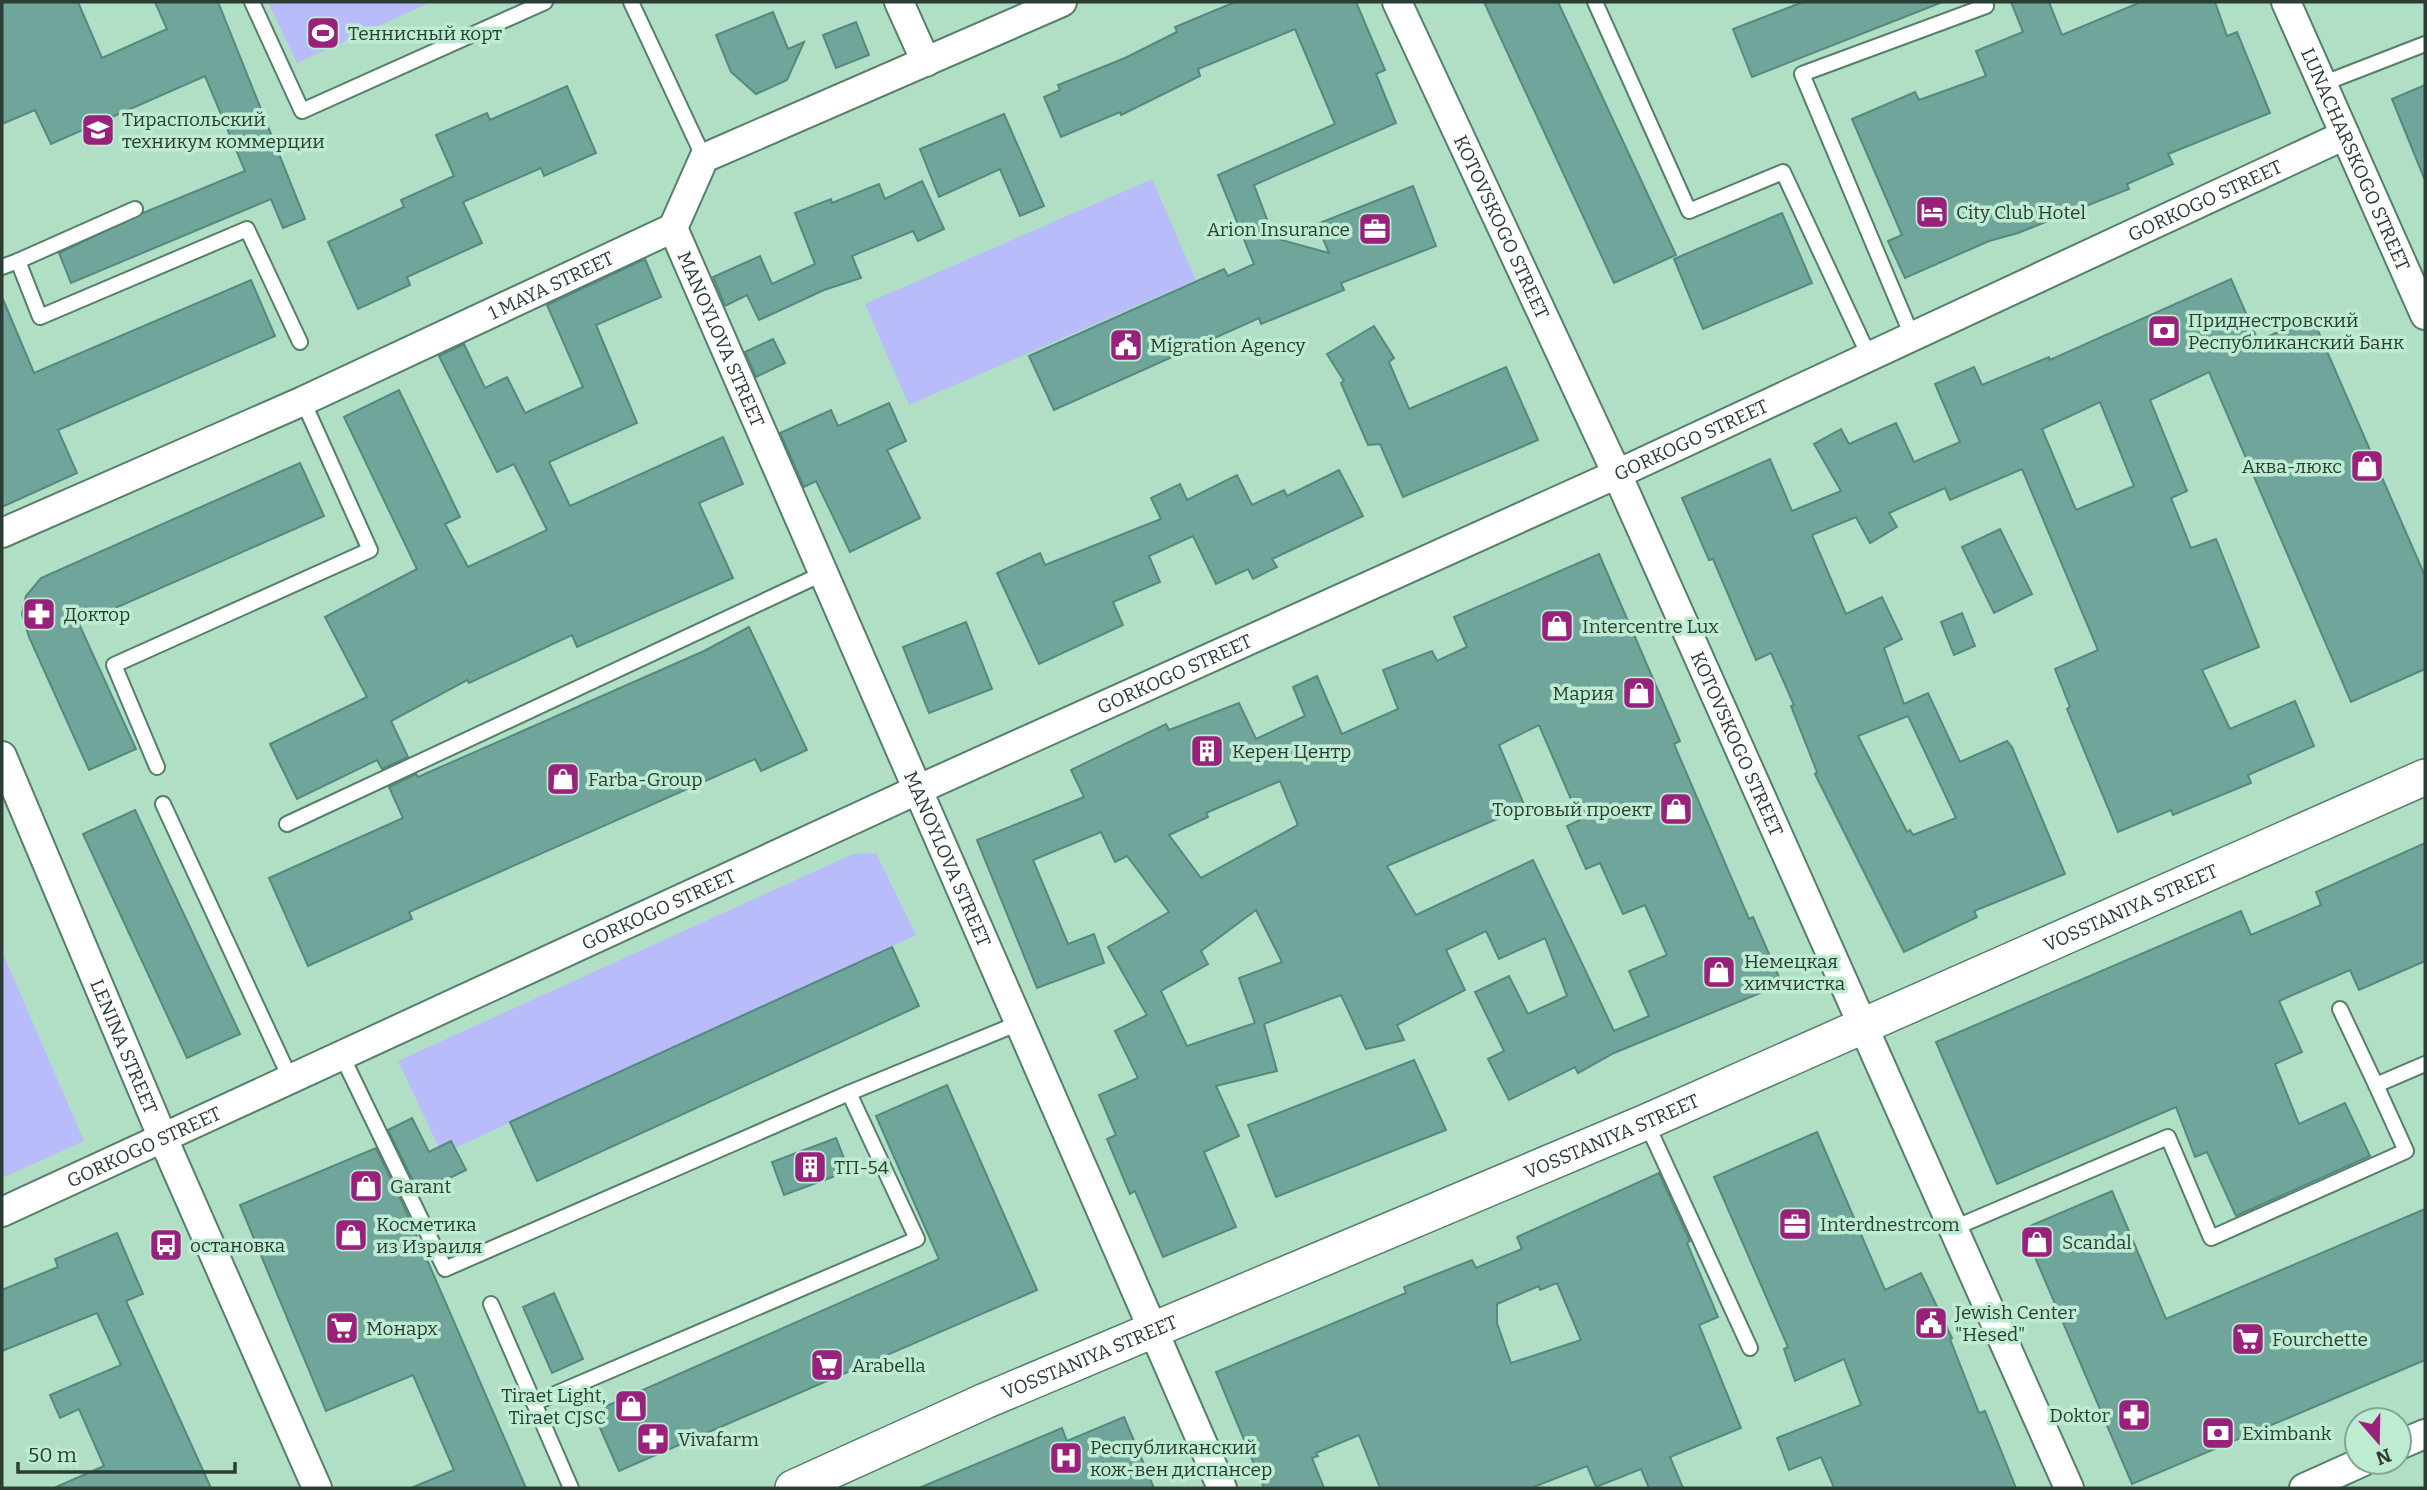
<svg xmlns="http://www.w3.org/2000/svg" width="2427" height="1490" font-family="Bitter,serif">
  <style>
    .green { fill: #b8bcfa }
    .building { fill: #6fa59a; stroke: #54897f; stroke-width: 2; fill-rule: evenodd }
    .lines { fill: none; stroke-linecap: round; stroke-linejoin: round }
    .service-casing { stroke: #557f69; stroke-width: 18 }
    .minor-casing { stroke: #557f69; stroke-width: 32 }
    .tertiary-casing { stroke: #557f69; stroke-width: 38 }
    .service { stroke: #fff; stroke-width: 14 }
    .minor { stroke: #fff; stroke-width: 28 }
    .tertiary { stroke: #fff; stroke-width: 35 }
    .labels { text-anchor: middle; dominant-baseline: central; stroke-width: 7; stroke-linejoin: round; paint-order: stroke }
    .poi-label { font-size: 19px; fill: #2c3e34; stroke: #beecd3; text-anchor: start }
    .street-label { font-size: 19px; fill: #2c3e34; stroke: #beecd3 }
  </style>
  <rect width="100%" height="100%" fill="#b1dfc6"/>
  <g class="green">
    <path d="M268 2H431L297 63Z"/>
    <path d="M1152 179 1196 280 909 405 865 304Z"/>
    <path d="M876 853 916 935 442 1154 398 1061 853 854Z"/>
    <path d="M2 951 84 1141 2 1178Z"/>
  </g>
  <g class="building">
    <path d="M2 2H78L102 58 167 29 155 2H218L305 219 283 228 271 199 71 283 59 253 143 213 245 171 205 76 51 144 35 110 2 124Z"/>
    <path d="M1235 2H1356L1385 70 1376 74 1396 123 1254 185 1274 238 1329 253 1317 224 1413 186 1436 246 1341 283 1344 290 1261 324 1259 318 1054 410 1029 356 1224 269 1228 276 1254 264 1218 175 1335 124 1295 29 1198 69 1200 76 1121 115 1120 112 1061 137 1044 97 1060 90 1058 85 1125 58 1177 32 1175 27Z"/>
    <path d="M1484 2H1558L1676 255 1614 283Z"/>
    <path d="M1803 2H1940V3L1752 77 1733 29Z"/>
    <path d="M2011 2H2049L2062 35 2141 2H2215L2227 36 2237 32 2270 113 2168 154 2173 164 2127 184 2129 189 2018 233 1989 241 1905 278 1888 241 1902 235 1852 119 1915 92 1919 100 1986 76 1976 51 2023 32Z"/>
    <path d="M773 12 788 49 804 42 787 80 756 94 731 72 716 35Z"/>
    <path d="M856 22 869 55 836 68 823 35Z"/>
    <path d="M2425 85V178H2424L2392 99Z"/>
    <path d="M567 86 596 153 544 176 541 168 463 202 482 243 407 277 410 285 358 309 328 242 404 207 401 200 454 176 436 135 487 113 490 120Z"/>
    <path d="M1004 114 1044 206 1020 216 1000 169 939 197 920 149Z"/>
    <path d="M922 181 944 229 918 241 913 231 852 256 861 278 824 290 759 320 747 295 725 306 713 277 760 256 772 284 815 264 795 213 831 199 832 203 879 184 885 199Z"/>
    <path d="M1782 213 1812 283 1703 329 1674 259Z"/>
    <path d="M645 259 661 297 596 325 637 423 549 462 570 506 723 437 743 484 699 503 733 578 577 647 572 635 469 683 467 680 391 721 408 757 382 769 377 760 297 799 270 744 367 697 325 617 417 569 344 417 399 390 460 517 445 524 468 567 547 530 514 464 497 472 439 356 464 344 485 388 507 377 525 413 583 387 547 305Z"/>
    <path d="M2231 279 2258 341 2312 317 2425 576V669L2351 702 2209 372 2150 400 2187 491 2171 498 2191 548 2216 539 2259 647 2202 670 2230 729 2295 701 2314 746 2248 775 2251 783 2173 815 2171 810 2118 832 2067 709 2070 707 2055 669 2098 650 2022 469 1950 500 1945 488 1889 513 1897 527 1870 543 1856 517 1812 535 1846 614 1882 597 1902 639 1884 648 1904 704 1928 693 1960 762 2007 741 2012 747 2065 874 1974 911 1977 917 1904 952 1815 774 1817 772 1791 706 1794 705 1771 653 1756 660 1713 559 1709 560 1682 498 1770 459 1792 511 1841 491 1814 444 1841 429 1849 444 1896 423 1914 462 1960 442 1935 384 1974 367 1982 385 2049 357 2050 360ZM2100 402 2134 486 2076 510 2042 429ZM1908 716 1956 818 1913 835 1910 830 1907 832 1858 736Z"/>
    <path d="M251 280 275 336 58 430 77 473 2 507V297L34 373Z"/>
    <path d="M1374 326 1394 358 1389 362 1409 409 1506 367 1538 440 1403 497 1380 444 1368 445 1341 383 1344 381 1327 354Z"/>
    <path d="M773 339 785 363 756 377 745 352Z"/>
    <path d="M889 403 906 441 887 450 920 518 850 552 816 481 804 487 780 433 831 410 838 426Z"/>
    <path d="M300 463 324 516 79 624 136 749 89 770 29 637 22 614 26 596 41 578Z"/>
    <path d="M1339 470 1363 516 1272 559 1277 567 1253 579 1248 569 1216 584 1193 536 1149 556 1160 582 1113 602 1123 625 1039 664 997 573 1040 553 1045 565 1161 519 1151 498 1180 484 1187 500 1237 475 1252 505 1284 490 1287 496Z"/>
    <path d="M2000 529 2032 594 1994 613 1962 547Z"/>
    <path d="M1599 554 1680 741 1674 744 1749 919 1753 917 1782 984 1614 1053 1578 1073 1575 1067 1509 1100 1488 1059 1504 1051 1475 992 1509 976 1528 1014 1567 996 1545 938 1499 959 1486 931 1446 950 1465 990 1397 1025 1404 1040 1366 1049 1341 995 1264 1024 1277 1071 1216 1086 1239 1136 1204 1152 1236 1227 1163 1257 1135 1191 1130 1194 1107 1139 1116 1135 1099 1095 1138 1078 1115 1031 1147 1015 1108 947 1169 912 1127 856 1115 862 1101 832 1033 860 1068 944 1094 934 1104 963 1037 988 977 840 1084 797 1071 770 1166 724 1169 730 1239 703 1256 739 1305 716 1293 687 1317 676 1342 734 1398 709 1383 670 1432 651 1437 661 1467 647 1454 617ZM1539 725 1580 820 1567 826 1586 869 1600 863 1623 914 1645 905 1667 955 1629 971 1649 1016 1614 1031 1533 860 1416 915 1387 866 1525 807 1499 745ZM1280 781 1298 825 1201 878 1169 835 1208 817 1206 813ZM1256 910 1282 962 1239 978 1255 1023 1187 1046 1161 991 1208 964 1201 951Z"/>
    <path d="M1962 613 1975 646 1954 655 1941 622Z"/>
    <path d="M966 622 992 689 929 713 903 647Z"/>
    <path d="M749 627 807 750 761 771 755 759 409 912 412 919 308 966 269 878 403 818 389 787 416 774 418 777 704 651Z"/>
    <path d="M135 810 240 1034 187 1058 83 834Z"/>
    <path d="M2425 843V961L2359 990 2350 970 2279 1001 2302 1052 2275 1064 2299 1124 2345 1103 2370 1156 2236 1216 2207 1152 2195 1157 2176 1107 1997 1184 1936 1042 2241 911 2251 935 2321 905 2316 892Z"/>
    <path d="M892 947 919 1006 537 1181 510 1122Z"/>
    <path d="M1414 1060 1446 1130 1276 1197 1248 1125Z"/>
    <path d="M947 1085 1037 1290 619 1471 593 1412 939 1259 876 1116Z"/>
    <path d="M412 1118 429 1152 451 1141 466 1170 419 1193 388 1130Z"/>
    <path d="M1817 1132 1885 1290 1921 1273 1952 1338 1950 1339 1979 1413 1985 1411 2016 1488H1834L1821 1457 1789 1470 1777 1438 1861 1405 1844 1359 1795 1381 1784 1349 1788 1347 1714 1177Z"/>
    <path d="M836 1138 849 1171 784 1195 772 1162Z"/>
    <path d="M376 1148 402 1202 526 1488H411L454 1470 413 1375 326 1411 240 1205Z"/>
    <path d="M1659 1173 1690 1241 1687 1243 1718 1317 1699 1325 1741 1428 1670 1457 1683 1488H1649L1641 1469 1596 1487 1587 1466 1531 1488H1380L1359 1435 1316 1453 1318 1456 1312 1458 1324 1488H1264L1216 1372 1406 1293 1404 1287 1472 1260 1476 1268 1522 1249 1517 1237ZM1557 1283 1581 1340 1511 1363 1497 1323V1304L1539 1286 1540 1290Z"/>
    <path d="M2112 1191 2166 1319 2425 1209V1360L2132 1484 2023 1229Z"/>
    <path d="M117 1233 143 1294 126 1301 211 1488H54L104 1466 79 1409 60 1418 50 1395 121 1365 97 1313 2 1351V1290L58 1267 55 1259Z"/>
    <path d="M554 1293 583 1359 552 1373 523 1307Z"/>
    <path d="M1124 1417 1154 1488H919L1062 1428 1067 1441Z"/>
  </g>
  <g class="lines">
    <defs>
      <g id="service">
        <path d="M252 2 302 111 545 2"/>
        <path d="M631 2 704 158"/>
        <path d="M1595 2 1689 211 1783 172 1869 356"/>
        <path d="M2322 84 2425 44"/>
        <path d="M18 261 135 209"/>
        <path d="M2 267 18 261 40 317 247 229 300 342"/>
        <path d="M1912 336 1802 74 1986 6 1984 2"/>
        <path d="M157 767 114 665 370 550 303 401"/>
        <path d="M163 804 290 1078"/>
        <path d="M287 824 822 574"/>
        <path d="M2340 1009 2376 1085"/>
        <path d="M342 1056 445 1269 849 1093 1019 1023"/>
        <path d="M1646 1122 1750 1348"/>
        <path d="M1954 1228 2168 1137 2211 1238 2406 1151 2376 1085 2425 1064"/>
        <path d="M491 1304 571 1488"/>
        <path d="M534 1403 917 1239 849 1093"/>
      </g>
      <g id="minor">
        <path d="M899 2 926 62"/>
        <path id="s1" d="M1397 2 1617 474 2069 1488"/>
        <path id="s2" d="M2286 2 2425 315"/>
        <path id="s3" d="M673 228 1222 1488"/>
        <path id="s4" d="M2 533 303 401 673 228 704 158 1062 2"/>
        <path id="s5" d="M2 756 162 1136 317 1488"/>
        <path id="s6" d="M2 1212 917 790 1617 474 2345 135"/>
        <path d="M2399 1445 2425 1434"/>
        <path d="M2304 1488 2362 1462"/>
      </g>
      <g id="tertiary">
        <path id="s7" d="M793 1488 985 1401 1646 1122 2425 777"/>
      </g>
    </defs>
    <use href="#service" class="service-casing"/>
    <use href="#minor" class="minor-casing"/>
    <use href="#tertiary" class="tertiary-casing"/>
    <use href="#service" class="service"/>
    <use href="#minor" class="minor"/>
    <use href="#tertiary" class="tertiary"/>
  </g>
  <defs>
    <symbol id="stadium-square" viewBox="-11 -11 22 22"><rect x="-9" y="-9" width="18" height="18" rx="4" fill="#9a217b" stroke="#beecd3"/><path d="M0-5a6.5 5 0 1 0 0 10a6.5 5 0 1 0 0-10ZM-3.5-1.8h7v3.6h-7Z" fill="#fff"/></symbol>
    <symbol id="university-square" viewBox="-11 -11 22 22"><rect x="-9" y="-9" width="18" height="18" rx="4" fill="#9a217b" stroke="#beecd3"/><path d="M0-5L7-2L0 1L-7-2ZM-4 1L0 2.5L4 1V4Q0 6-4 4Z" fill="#fff"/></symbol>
    <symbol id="hotel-square" viewBox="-11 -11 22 22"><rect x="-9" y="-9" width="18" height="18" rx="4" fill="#9a217b" stroke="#beecd3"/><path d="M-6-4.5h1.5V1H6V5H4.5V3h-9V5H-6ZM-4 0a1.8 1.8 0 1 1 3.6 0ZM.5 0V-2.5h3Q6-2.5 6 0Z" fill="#fff"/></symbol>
    <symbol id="office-square" viewBox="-11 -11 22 22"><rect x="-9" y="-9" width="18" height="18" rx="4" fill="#9a217b" stroke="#beecd3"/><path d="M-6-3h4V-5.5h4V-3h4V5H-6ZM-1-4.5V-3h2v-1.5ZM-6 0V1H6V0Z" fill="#fff"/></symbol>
    <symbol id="bank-square" viewBox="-11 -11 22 22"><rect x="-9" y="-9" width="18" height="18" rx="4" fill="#9a217b" stroke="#beecd3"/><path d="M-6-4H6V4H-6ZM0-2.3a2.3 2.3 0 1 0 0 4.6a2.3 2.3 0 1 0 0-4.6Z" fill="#fff"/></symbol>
    <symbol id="civic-square" viewBox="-11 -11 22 22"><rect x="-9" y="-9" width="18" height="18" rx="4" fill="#9a217b" stroke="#beecd3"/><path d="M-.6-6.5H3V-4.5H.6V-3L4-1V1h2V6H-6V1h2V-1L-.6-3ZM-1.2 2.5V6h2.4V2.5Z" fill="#fff"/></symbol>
    <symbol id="shop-square" viewBox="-11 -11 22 22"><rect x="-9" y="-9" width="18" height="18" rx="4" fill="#9a217b" stroke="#beecd3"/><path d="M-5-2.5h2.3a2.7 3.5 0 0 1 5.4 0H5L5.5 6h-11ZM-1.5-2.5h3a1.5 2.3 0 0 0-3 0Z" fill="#fff"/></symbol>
    <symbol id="pharmacy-square" viewBox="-11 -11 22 22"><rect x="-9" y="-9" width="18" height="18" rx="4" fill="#9a217b" stroke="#beecd3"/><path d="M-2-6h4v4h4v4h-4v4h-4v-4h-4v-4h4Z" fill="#fff"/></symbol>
    <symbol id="building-square" viewBox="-11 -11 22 22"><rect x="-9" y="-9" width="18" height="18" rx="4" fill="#9a217b" stroke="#beecd3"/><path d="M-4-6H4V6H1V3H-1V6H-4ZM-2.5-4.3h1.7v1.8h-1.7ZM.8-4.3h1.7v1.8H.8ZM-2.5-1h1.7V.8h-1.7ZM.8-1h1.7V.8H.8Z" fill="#fff"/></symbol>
    <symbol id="bus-square" viewBox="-11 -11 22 22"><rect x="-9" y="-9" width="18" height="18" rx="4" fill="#9a217b" stroke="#beecd3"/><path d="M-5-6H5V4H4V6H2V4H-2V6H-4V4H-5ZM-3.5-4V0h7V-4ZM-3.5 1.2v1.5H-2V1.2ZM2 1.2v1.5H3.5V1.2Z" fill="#fff"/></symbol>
    <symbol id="supermarket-square" viewBox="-11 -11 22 22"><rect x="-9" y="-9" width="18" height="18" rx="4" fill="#9a217b" stroke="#beecd3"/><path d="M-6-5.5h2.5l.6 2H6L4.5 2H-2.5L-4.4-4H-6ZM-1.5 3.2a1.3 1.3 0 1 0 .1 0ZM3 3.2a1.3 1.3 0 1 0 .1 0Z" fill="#fff"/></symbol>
    <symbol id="hospital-square" viewBox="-11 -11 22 22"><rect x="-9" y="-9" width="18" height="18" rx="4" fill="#9a217b" stroke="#beecd3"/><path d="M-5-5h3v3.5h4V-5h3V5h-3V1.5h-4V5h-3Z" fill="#fff"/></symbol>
  </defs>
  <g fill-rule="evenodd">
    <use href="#stadium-square" x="304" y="14" width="38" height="38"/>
    <use href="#university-square" x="79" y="111" width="38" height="38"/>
    <use href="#hotel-square" x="1913" y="193" width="38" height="38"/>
    <use href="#office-square" x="1356" y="210" width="38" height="38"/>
    <use href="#bank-square" x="2145" y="312" width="38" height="38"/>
    <use href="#civic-square" x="1107" y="326" width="38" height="38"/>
    <use href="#shop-square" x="2348" y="447" width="38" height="38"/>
    <use href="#pharmacy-square" x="20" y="595" width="38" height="38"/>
    <use href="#shop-square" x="1538" y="607" width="38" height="38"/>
    <use href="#shop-square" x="1620" y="674" width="38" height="38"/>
    <use href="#building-square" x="1188" y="732" width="38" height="38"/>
    <use href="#shop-square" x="544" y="760" width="38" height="38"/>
    <use href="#shop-square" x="1657" y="790" width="38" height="38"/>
    <use href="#shop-square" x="1700" y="953" width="38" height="38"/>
    <use href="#building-square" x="791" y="1148" width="38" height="38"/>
    <use href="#shop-square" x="347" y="1167" width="38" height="38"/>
    <use href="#office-square" x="1776" y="1205" width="38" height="38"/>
    <use href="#shop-square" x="332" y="1216" width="38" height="38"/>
    <use href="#shop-square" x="2018" y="1223" width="38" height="38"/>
    <use href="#bus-square" x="147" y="1226" width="38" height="38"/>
    <use href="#civic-square" x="1912" y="1304" width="38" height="38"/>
    <use href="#supermarket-square" x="323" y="1309" width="38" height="38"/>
    <use href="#supermarket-square" x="2229" y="1320" width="38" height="38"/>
    <use href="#supermarket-square" x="808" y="1346" width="38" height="38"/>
    <use href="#shop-square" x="612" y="1387" width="38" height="38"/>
    <use href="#pharmacy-square" x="2115" y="1396" width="38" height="38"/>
    <use href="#bank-square" x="2199" y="1414" width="38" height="38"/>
    <use href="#pharmacy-square" x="634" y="1420" width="38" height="38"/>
    <use href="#hospital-square" x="1047" y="1439" width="38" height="38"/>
  </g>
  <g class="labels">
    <g class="poi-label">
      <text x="348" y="33">Теннисный корт</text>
      <text x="122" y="119">Тираспольский<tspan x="122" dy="22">техникум коммерции</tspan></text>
      <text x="1956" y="212">City Club Hotel</text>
      <text x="1350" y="229" text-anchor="end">Arion Insurance</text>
      <text x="2188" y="320">Приднестровский<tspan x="2188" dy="22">Республиканский Банк</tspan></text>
      <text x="1150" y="345">Migration Agency</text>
      <text x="2342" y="466" text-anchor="end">Аква-люкс</text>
      <text x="64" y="614">Доктор</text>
      <text x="1582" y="626">Intercentre Lux</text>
      <text x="1614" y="693" text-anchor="end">Мария</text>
      <text x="1232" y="751">Керен Центр</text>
      <text x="588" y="779">Farba-Group</text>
      <text x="1652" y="809" text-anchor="end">Торговый проект</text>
      <text x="1744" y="961">Немецкая<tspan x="1744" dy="22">химчистка</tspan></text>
      <text x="834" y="1167">ТП-54</text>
      <text x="390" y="1186">Garant</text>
      <text x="376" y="1224">Косметика<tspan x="376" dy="22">из Израиля</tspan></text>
      <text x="1820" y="1224">Interdnestrcom</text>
      <text x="2062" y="1242">Scandal</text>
      <text x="190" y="1245">остановка</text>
      <text x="1955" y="1312">Jewish Center<tspan x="1955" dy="22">"Hesed"</tspan></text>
      <text x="366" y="1328">Монарх</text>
      <text x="2272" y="1339">Fourchette</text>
      <text x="852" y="1365">Arabella</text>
      <text x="606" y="1395" text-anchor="end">Tiraet Light,<tspan x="606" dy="22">Tiraet CJSC</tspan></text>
      <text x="2110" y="1415" text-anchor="end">Doktor</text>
      <text x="2242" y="1433">Eximbank</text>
      <text x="678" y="1439">Vivafarm</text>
      <text x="1090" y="1447">Республиканский<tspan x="1090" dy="22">кож-вен диспансер</tspan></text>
    </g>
    <g class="street-label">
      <text stroke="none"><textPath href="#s2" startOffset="172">LUNACHARSKOGO STREET</textPath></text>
      <text stroke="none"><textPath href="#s6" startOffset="2424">GORKOGO STREET</textPath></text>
      <text stroke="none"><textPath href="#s1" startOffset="248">KOTOVSKOGO STREET</textPath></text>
      <text stroke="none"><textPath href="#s4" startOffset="602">1 MAYA STREET</textPath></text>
      <text stroke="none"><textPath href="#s3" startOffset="121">MANOYLOVA STREET</textPath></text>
      <text stroke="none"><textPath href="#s6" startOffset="1857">GORKOGO STREET</textPath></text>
      <text stroke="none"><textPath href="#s6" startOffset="1290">GORKOGO STREET</textPath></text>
      <text stroke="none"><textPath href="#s1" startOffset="816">KOTOVSKOGO STREET</textPath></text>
      <text stroke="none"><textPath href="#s3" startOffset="688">MANOYLOVA STREET</textPath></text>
      <text stroke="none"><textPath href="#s7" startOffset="1458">VOSSTANIYA STREET</textPath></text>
      <text stroke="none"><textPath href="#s6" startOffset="723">GORKOGO STREET</textPath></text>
      <text stroke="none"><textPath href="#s5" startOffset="315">LENINA STREET</textPath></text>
      <text stroke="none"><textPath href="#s7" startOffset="891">VOSSTANIYA STREET</textPath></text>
      <text stroke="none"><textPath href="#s6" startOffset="156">GORKOGO STREET</textPath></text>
      <text stroke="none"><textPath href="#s7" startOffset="324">VOSSTANIYA STREET</textPath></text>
    </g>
  </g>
  <rect width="2427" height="1490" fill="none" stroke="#2c3e34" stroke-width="7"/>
  <g transform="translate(2378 1441) rotate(160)"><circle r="33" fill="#beecd3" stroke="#84a693" stroke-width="2"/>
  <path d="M0-5L12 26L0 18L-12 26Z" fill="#9a217b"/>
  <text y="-10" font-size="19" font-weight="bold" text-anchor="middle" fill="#2c3e34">N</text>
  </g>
  <path d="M18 1462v10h217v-10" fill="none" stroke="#2c3e34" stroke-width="3.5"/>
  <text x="28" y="1462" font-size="21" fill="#2c3e34" stroke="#beecd3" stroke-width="5" paint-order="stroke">50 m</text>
</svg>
